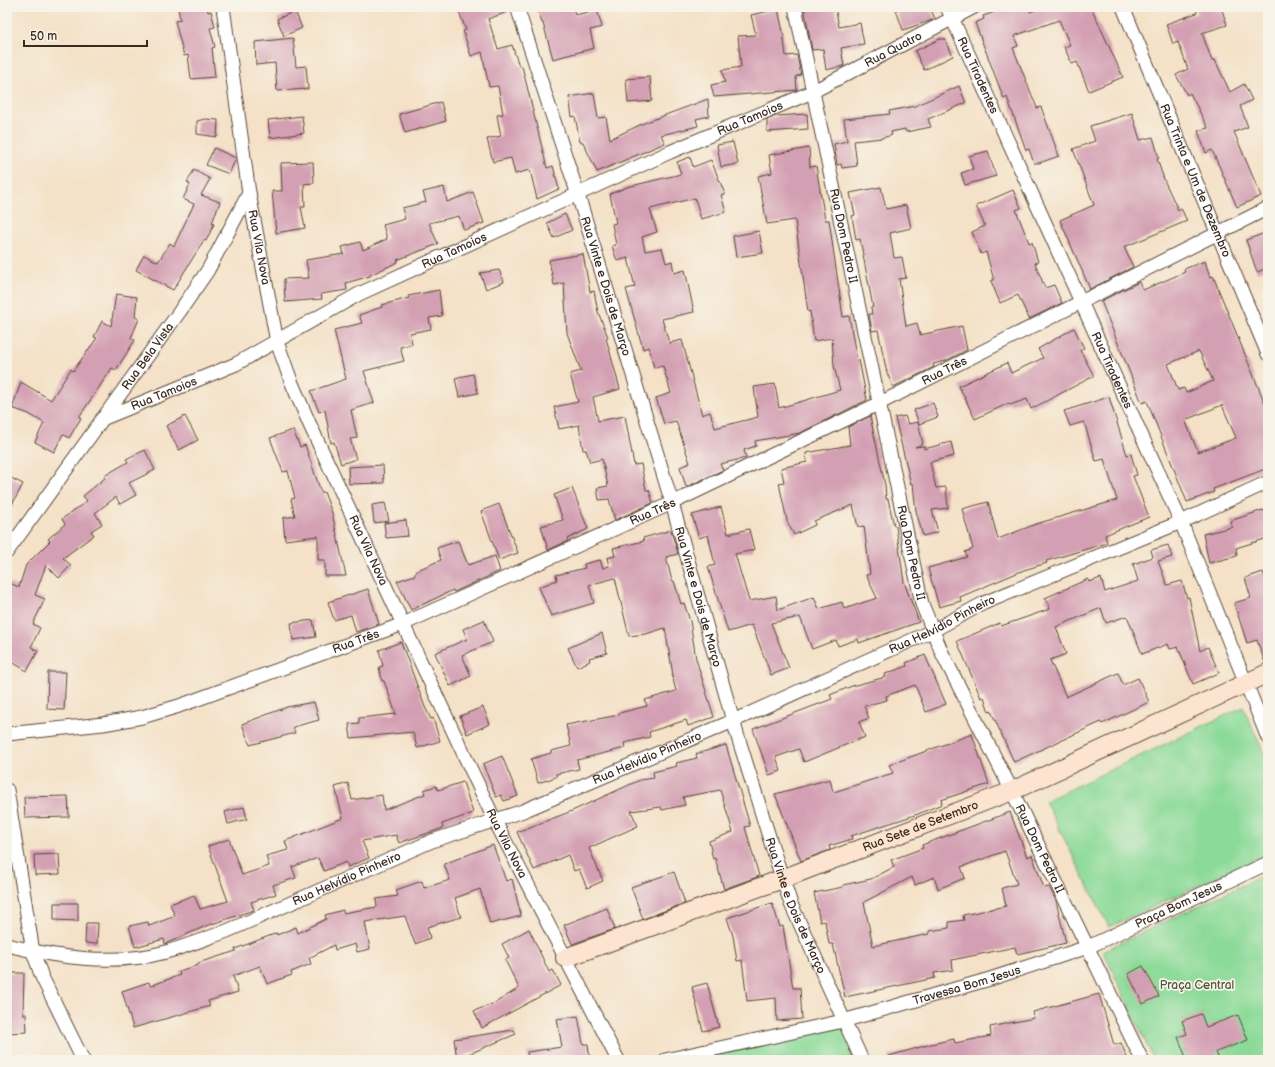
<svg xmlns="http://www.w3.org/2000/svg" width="1275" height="1067" font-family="'Balsamiq Sans',sans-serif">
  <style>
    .green { fill: #8bda98; stroke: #63825b }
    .building { fill: #d39fb2; fill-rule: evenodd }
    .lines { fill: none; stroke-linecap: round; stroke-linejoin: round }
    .street-casing { stroke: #574537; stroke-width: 15 }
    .secondary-casing { stroke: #574537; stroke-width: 20 }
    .street { stroke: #fff; stroke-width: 13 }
    .secondary { stroke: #fde4d0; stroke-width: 18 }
    .labels { text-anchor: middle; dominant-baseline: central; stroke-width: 3.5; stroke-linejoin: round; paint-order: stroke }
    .street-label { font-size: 12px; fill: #3b2a1e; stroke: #f7f3e8 }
    .park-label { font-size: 12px; fill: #4f563c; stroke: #f7f3e8 }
  </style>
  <rect width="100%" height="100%" fill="#f7f3e8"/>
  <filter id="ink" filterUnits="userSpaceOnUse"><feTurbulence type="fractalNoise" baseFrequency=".025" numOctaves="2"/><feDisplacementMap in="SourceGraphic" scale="8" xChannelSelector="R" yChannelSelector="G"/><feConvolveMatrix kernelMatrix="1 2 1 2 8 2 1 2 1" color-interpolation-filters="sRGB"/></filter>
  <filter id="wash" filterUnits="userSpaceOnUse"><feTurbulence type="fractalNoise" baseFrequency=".012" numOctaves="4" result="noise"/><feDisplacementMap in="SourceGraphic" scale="16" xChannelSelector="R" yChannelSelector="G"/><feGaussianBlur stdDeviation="0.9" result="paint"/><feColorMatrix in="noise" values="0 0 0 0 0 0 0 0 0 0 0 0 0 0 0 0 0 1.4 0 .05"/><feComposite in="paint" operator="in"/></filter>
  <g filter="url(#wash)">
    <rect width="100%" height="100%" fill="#f4e1c7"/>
    <g class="green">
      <path d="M1243 707 1268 762V854L1109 927 1045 801Z"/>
      <path d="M1268 873V1060H1154L1103 951Z"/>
      <path d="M843 1021 862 1060H665Z"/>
    </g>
    <g id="blocks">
      <g class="building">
        <path d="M178 7H207L208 12 211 11 215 27 210 28 215 47 212 48 215 77 191 79 188 55 184 56 175 21 180 20Z"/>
        <path d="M457 7H509L510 11 488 19 498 49 512 45 519 66H522L547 168 553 166 559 189 537 199 530 170 515 174 511 158 493 162 487 139 501 136 497 115 503 114 498 86 489 87 482 52 471 56 463 31 466 30Z"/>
        <path d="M537 7H573L575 15 597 10 602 27 590 30 594 48 553 59 543 23H542Z"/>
        <path d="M804 7H835L839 27 860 23 864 44 841 48 844 66 826 70 823 49 812 50Z"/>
        <path d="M895 7H930L935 19 903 30Z"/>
        <path d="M1009 7H1029L1030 12 1045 7H1091L1123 77 1089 91 1077 62 1072 64 1064 47 1070 45 1059 20 1014 36 1018 46 1013 48 1037 108 1041 107 1059 156 1039 163H1034L1029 149 1026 150 1007 97 1004 99 975 23 984 19 983 16Z"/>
        <path d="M1195 7H1221L1227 25 1202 33 1212 61 1215 60 1230 92 1244 84 1252 100 1240 106 1248 127 1234 132 1261 196 1237 207 1212 150 1206 153 1198 131 1208 128 1190 93 1187 95 1176 75 1188 69 1178 42 1173 44 1166 24 1197 13Z"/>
        <path d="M778 9 783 32 786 56 797 55 801 75 796 76 797 90 714 97 711 85 725 82 722 70 741 67 738 36 756 35 751 15Z"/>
        <path d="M295 11 302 28 284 36 277 19Z"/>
        <path d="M293 38 296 67 306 66 308 89 277 91 275 63 256 65 255 42Z"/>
        <path d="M940 39H945L953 56 924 70 915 51Z"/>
        <path d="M650 77 652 101 628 103 626 79Z"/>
        <path d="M959 86 966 103 928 119 931 127 906 132 905 129 891 132 892 135 882 138 854 141 857 166 842 168 841 164 837 165 834 144 847 141 844 119 890 114 889 111 915 106Z"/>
        <path d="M594 93 598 118 606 117 610 139 644 123 708 99 709 116 696 119 698 126 661 135 665 143 597 172 583 142H580L575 116 572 117 569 97Z"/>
        <path d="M441 102 446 121 405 133 399 114Z"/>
        <path d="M1132 113 1140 140 1153 137 1159 158 1157 159 1165 182 1178 210 1181 208 1187 221 1124 247 1133 267 1090 289 1060 220 1094 205 1073 149 1095 141 1090 126Z"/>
        <path d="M807 114 808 129 767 132V120L776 116Z"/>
        <path d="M302 116 304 133 270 138 268 120Z"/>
        <path d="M205 119 218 120 217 137 197 134V121Z"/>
        <path d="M733 142 738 164 721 167 717 145Z"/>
        <path d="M214 148 236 158 229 174 206 165Z"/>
        <path d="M809 148 810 167 816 166 825 220H829L843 317 849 316 857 361 859 360 867 400 800 433 755 441 756 446 744 450 746 458 720 464 723 470 686 487 680 467 690 463 676 421 664 424 656 398 671 393 663 366 654 368 649 347 643 349 626 289 635 287 628 258 617 261 612 246 616 245 612 224 616 223 610 194 627 187 681 174 677 162 690 157 693 167 711 160 725 194 721 195 726 212 701 219 695 198 650 209 657 232 642 237 645 251 662 248 666 263 672 261 674 273 685 270 694 312 662 319 669 343 682 340 702 415 710 412 715 428 758 417 754 387 775 384 779 408 840 390 834 366 832 338 814 341 810 311 808 312 795 220 767 224 758 176 772 173 769 155Z"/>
        <path d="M988 151 996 176 965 185 961 173 973 169 969 156Z"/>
        <path d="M313 162 314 183 304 184 305 207H301L305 228 276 233 272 191H282L281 163Z"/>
        <path d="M194 170 210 179 201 195 220 202 212 223 214 224 206 241 204 240 173 290 136 270 144 255 158 262 170 243 174 246 194 204 183 199 190 184 187 182Z"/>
        <path d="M444 187 447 202 473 192 484 223 464 230 459 216 429 223 438 244 397 260 398 262 370 275V276L346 283 347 290 321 294 322 299 285 302 284 279 309 278 306 260 344 254 342 247 360 242 363 250 387 239 383 225 405 219 402 208 426 202 423 192Z"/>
        <path d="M881 187 886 209 906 205 911 228 890 233 894 258 902 257 906 278 899 279 906 326 917 323 920 335 962 326 967 350 945 361 933 364 934 367 893 387 887 373 878 330 872 331 869 314H872L871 307H873L860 239 856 240 852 216 855 215 850 193Z"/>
        <path d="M1013 190 1021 208 1016 210 1029 243 1032 242 1038 262 1035 263 1045 288 1054 285 1062 303 1029 319 1018 295 1000 303 991 281 994 280 986 252 981 254 972 232 985 226 976 206Z"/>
        <path d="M565 214 572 230 554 238 547 223Z"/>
        <path d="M759 231 763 253 736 257 733 236Z"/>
        <path d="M1265 233 1268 241V268L1257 272 1246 240Z"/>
        <path d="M583 254 590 292 594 291 598 312 608 337 606 338 620 389 593 397 598 421 625 416 634 465 641 464 646 490H649L653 503 615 520 609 499 599 500 597 488 608 486 602 459 590 462 586 450H583L579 425 559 429 554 407 578 402 570 374 581 371 567 333 564 283 554 285 549 260Z"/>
        <path d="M1205 261 1210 277 1213 276 1268 411V468L1213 489 1214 492 1187 502 1147 401 1142 403 1101 301 1139 282 1143 290 1185 272 1184 269ZM1199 351 1213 381 1186 393 1184 388 1178 390 1168 364ZM1222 405 1236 438 1198 452 1185 420Z"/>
        <path d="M499 270 504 282 486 289 480 273Z"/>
        <path d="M439 290 442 316 429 318 431 329 410 333 412 344 400 347 404 361 364 371 374 403 351 410 357 438 350 439 356 459 341 464 334 442 331 443 325 410 319 412 311 391 346 379 334 330 362 323 359 315 382 307V305L409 298 408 296Z"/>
        <path d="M116 294 137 297 135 317 139 319 131 338 135 340 116 370 112 368 79 417 81 418 69 438 63 434 54 452 35 442 44 423 29 414 12 408 21 382 51 400 71 369 73 371 97 338 94 337 102 321 111 326Z"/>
        <path d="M1074 328 1084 348 1080 350 1094 376 1031 409 1027 399 1010 405 1009 403 975 419 959 386 1007 363 1011 373 1043 358 1038 349Z"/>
        <path d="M473 374 478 393 459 397 455 378Z"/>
        <path d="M1109 397 1127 455 1131 454 1137 475 1133 476 1149 517 1105 535 1107 543 1046 561 1047 563 1024 570 960 597 961 601 939 607 928 568 967 557 965 552 973 549 962 509 988 502 998 539 1036 524 1117 500 1104 459 1096 461 1084 422 1070 426 1064 411Z"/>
        <path d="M933 403 938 417 919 424 914 410Z"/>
        <path d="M185 416 198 440 179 450 166 426Z"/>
        <path d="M870 416 885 485 886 499H888L894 526H896L904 582 919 622 859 643 858 639 838 646 836 640 812 649 800 617 771 623 789 668 771 675 752 625 728 632 708 567 715 565 708 535 699 538 692 515 721 507 728 534 749 529 754 550 735 554 749 601 776 596 778 610 814 597 819 609 842 602 844 609 877 598 866 575 870 574 864 526 858 527 853 505 814 521 815 525 794 535 787 521 779 483 784 482 781 468 807 462 806 453 850 445 848 427Z"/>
        <path d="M905 416 908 424 918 422 923 444 915 447 924 446V449L951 442 954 456 930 462 936 488 946 487 948 508 932 510 938 532 923 536 916 511 913 484H911L895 418Z"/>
        <path d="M293 430 300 447 305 445 321 492H324L332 513 346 576H325V560H318V536L285 540 283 518 295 516 291 499 295 498 288 471 283 472 270 438Z"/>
        <path d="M145 450 155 470 129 483 136 495 120 504 116 497 95 513 102 524 91 531 94 535 63 558 71 565 59 578 46 565 35 595 45 599 33 624 40 628 31 647 38 651 27 671 7 659V582L19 587 26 565 50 541 48 539 65 524 62 519 87 501 83 496 105 478 104 476 128 462 126 459Z"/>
        <path d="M383 465 384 483 349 484 348 467Z"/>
        <path d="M7 476 23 484 7 514Z"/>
        <path d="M572 488 588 529 567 539 568 541 548 550 541 526 563 520 554 495Z"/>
        <path d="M385 503 389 521 374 523 372 505Z"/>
        <path d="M499 504 518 553 499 560 481 511Z"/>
        <path d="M1263 510V511L1268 510V538L1236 548 1237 556 1209 563 1203 534 1232 527 1230 521Z"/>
        <path d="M406 520 408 536 386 538 384 523Z"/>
        <path d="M671 530 678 554 666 557 672 581H674L681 604 684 603 690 621 696 659 714 717 688 726 686 720 649 732 650 737 624 743 625 748 577 760 579 769 556 774V777L538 783 531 759 551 753V751L571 746 566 725 619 715V713L647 706 645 700 676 691 672 675H673L665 628 646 634 629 636 615 578 589 585 594 603 551 616 539 587 557 580 556 575 585 568 584 564 600 560 603 568 609 566 607 558 615 556 613 548 644 541 643 538Z"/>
        <path d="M458 541 468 565 495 556 500 571 454 592 453 590 411 610 397 581 415 575V573L420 569 441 560 437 548Z"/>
        <path d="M1168 545 1172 557 1158 561 1167 585 1182 581 1187 598 1189 597 1200 651 1208 647 1219 673 1193 684 1178 647 1170 649 1168 644 1142 654 1127 616 1106 623 1101 608 1056 627 1066 654 1050 660 1066 697 1118 673 1123 685 1138 678 1149 702 1102 724 1101 722 1014 762 991 711 989 712 984 697 981 698 957 641 1000 623 1001 626 1050 609 1045 598 1088 579 1089 582 1101 578 1105 592 1138 581 1133 564 1153 557 1151 550Z"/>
        <path d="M1263 572 1268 586V663H1265L1257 640 1247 643 1234 603 1251 598 1245 578Z"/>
        <path d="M368 589 379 624 356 632 351 615 334 620 328 602Z"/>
        <path d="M313 620 316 637 293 640 291 623Z"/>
        <path d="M484 620 493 642 462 655 471 676 450 686 435 653 467 639 463 629Z"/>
        <path d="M602 633 607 653 589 658 590 661 577 667 568 648Z"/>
        <path d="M401 642 425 707 431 719 433 718 440 741 417 748 413 732 351 738 349 724 359 723V718L396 714 384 681H382L379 667 383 666 379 650Z"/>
        <path d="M925 655 946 704 926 712 915 685 886 696 887 700 864 706 869 718 859 722 865 737 804 762 799 749 776 757 781 771 769 775 753 729 832 699 830 695 852 686 886 677 885 674 907 666 906 663Z"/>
        <path d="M48 672H66L64 710 47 709Z"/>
        <path d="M314 702 319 720 293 727 295 733 250 745 242 724 287 707Z"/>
        <path d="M483 707 490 724 467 734 460 716Z"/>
        <path d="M972 734 989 784 941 800 942 804 918 814 851 836 852 839 829 846 830 850 801 861 775 794 830 779 833 792 837 791 893 773 889 765Z"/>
        <path d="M726 745 750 826 745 827 759 876 724 889 715 858 713 859 709 841 733 832 720 790 683 797 685 805 662 810 661 807 631 811 638 826 589 848 603 881 587 888 579 869 574 871 568 855 534 870 517 832 572 811 640 780 654 778 653 772 677 766 676 763 697 758 696 754Z"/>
        <path d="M502 756 518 796 504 801 501 795 496 797 483 764Z"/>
        <path d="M463 782 473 813 442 824 443 828 399 843 396 835 362 841 369 858 348 867 346 862 324 871 318 858 292 867 296 878 273 885 276 894 251 902 254 910 206 926 165 944 164 939 135 947 129 926 148 922 149 926 175 916 170 904 194 895 200 909 228 901 208 846 229 839 242 875 269 866 266 856 288 850 285 841 343 818 335 787 348 783 352 800 382 795 384 810 425 794 424 790 436 786 438 790Z"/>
        <path d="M68 796 69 817 25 818 24 797Z"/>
        <path d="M244 807 247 819 228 824 225 812Z"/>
        <path d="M1010 812 1027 857 1032 855 1044 888 1049 887 1056 901 1066 943 1017 954 1015 947 952 960 953 970 934 973 935 978 845 997 833 944H829L825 921 820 922 814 893 843 887V885L871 879 894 867 891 860 923 848 922 845ZM1005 851 1017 884 1002 888 1006 906 963 915 964 920 949 922V928L929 931V934L873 946 864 902 912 877 915 885 934 877 938 889 965 878 961 867Z"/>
        <path d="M493 845 506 881 512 879 521 916 490 924 480 889 455 898 461 917 427 927 430 938 415 944 405 916 365 922 370 949 357 952 355 944 335 950 334 945 309 958 311 964 291 972 292 975 267 984 260 966 233 976 238 992 208 1001 210 1006 133 1028 122 991 149 982 150 986 180 975 179 971 198 965V963L236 951 235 949 277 933V935L296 927 298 933 326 919 325 915 343 910V913L377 907 376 899 398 896 396 890 422 881 424 888 450 880 444 864Z"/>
        <path d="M59 854 60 874 35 875 34 855Z"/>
        <path d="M674 872 685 903 643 919 631 887Z"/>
        <path d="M54 903H78V921L54 920Z"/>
        <path d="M772 903 780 927 783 926 793 988H800L802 1019 777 1021 776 998 747 1001 742 960 737 961 733 936 727 918Z"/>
        <path d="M607 908 615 929 572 944 564 925Z"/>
        <path d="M86 923H98L97 944 85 943Z"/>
        <path d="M529 929 549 972 553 970 561 985 482 1028 474 1011 495 1003 519 988 505 960 509 958 502 944Z"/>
        <path d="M1143 966 1159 996 1143 1004 1128 974Z"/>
        <path d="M7 973H24L23 1014H26L27 1032 7 1033Z"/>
        <path d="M707 983 719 1027 703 1031 692 987Z"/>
        <path d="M1099 994 1114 1045 1121 1043 1128 1060H1099L1098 1057 1086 1060H1015V1057L1000 1060H889V1056L931 1044 954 1039 955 1043 991 1036 990 1027 1034 1018 1033 1012Z"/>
        <path d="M1201 1014 1206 1027 1238 1015 1248 1040 1216 1052 1219 1060H1187L1178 1037 1187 1034 1182 1021Z"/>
        <path d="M578 1016 583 1044H588L590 1060H528L527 1052 562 1047 557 1019Z"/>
        <path d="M514 1030 516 1034 457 1059 454 1039Z"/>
      </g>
    </g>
  </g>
  <g filter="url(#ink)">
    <use href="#blocks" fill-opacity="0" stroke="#574537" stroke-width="1"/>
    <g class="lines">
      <defs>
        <g id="street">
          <path id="s1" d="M223 7 249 193 277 342 291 381 310 425 495 821 618 1060"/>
          <path id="s2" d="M517 7 578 195 672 503 733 721 776 859 791 904 862 1060"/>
          <path id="s3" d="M795 7 922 604 942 653 1012 791 1142 1060"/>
          <path id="s4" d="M947 7 1181 522 1268 738"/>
          <path id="s5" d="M1123 7 1268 354"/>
          <path id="s6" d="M102 419 236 364 359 294 670 152 812 92 974 7"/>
          <path id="s7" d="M7 552 180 311 208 270 249 193"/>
          <path id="s8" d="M7 734 103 724 142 717 179 706 403 624 672 503 878 404 1268 208"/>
          <path d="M7 790 33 952 42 977 83 1060"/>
          <path id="s9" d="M7 945C59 958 114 966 166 952 187 946 207 938 227 931L432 841 523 811 733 721 932 631 984 603 1181 522 1268 482"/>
          <path id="s10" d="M665 1060 843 1021 990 979 1088 947 1268 863"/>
        </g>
        <g id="secondary">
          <path id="s11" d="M565 958 782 879 1012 791 1268 673"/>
        </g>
      </defs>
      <use href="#street" class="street-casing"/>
      <use href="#secondary" class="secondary-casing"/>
      <use href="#street" class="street"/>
      <use href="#secondary" class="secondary"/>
    </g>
  </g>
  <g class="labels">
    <g class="street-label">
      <text stroke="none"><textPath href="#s6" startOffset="874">Rua Quatro</textPath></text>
      <text stroke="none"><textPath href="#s4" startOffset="75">Rua Tiradentes</textPath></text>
      <text stroke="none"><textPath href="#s6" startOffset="715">Rua Tamoios</textPath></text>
      <text stroke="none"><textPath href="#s5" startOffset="188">Rua Trinta e Um de Dezembro</textPath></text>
      <text stroke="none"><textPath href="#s3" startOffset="234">Rua Dom Pedro II</textPath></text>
      <text stroke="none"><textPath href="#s1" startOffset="243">Rua Vila Nova</textPath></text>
      <text stroke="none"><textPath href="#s6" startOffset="391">Rua Tamoios</textPath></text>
      <text stroke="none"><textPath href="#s2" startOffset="293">Rua Vinte e Dois de Março</textPath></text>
      <text stroke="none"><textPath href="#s7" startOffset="241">Rua Bela Vista</textPath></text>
      <text stroke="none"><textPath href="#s4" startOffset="399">Rua Tiradentes</textPath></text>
      <text stroke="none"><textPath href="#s8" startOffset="1011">Rua Três</textPath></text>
      <text stroke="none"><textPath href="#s6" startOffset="67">Rua Tamoios</textPath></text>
      <text stroke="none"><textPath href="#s8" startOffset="687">Rua Três</textPath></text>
      <text stroke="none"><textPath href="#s1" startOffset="567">Rua Vila Nova</textPath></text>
      <text stroke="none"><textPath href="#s3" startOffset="558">Rua Dom Pedro II</textPath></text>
      <text stroke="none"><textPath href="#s2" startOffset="617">Rua Vinte e Dois de Março</textPath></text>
      <text stroke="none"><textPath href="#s9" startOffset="1004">Rua Helvídio Pinheiro</textPath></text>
      <text stroke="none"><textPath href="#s8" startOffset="363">Rua Três</textPath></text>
      <text stroke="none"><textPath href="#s9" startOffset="680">Rua Helvídio Pinheiro</textPath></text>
      <text stroke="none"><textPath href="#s11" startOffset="379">Rua Sete de Setembro</textPath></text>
      <text stroke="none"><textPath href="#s1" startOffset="891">Rua Vila Nova</textPath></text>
      <text stroke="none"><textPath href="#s3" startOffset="882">Rua Dom Pedro II</textPath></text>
      <text stroke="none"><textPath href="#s9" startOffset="356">Rua Helvídio Pinheiro</textPath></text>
      <text stroke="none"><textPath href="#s2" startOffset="941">Rua Vinte e Dois de Março</textPath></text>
      <text stroke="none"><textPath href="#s10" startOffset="538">Praça Bom Jesus</textPath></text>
      <text stroke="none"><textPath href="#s10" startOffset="311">Travessa Bom Jesus</textPath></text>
    </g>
    <g class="park-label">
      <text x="1197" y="985">Praça Central</text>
    </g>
  </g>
  <rect width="1275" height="1067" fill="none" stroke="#f7f3e8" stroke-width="24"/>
  <path d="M24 40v6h123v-6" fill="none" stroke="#3b2a1e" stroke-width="2"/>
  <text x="30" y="40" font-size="12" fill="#3b2a1e" stroke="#f7f3e8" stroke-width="3" paint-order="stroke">50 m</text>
</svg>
